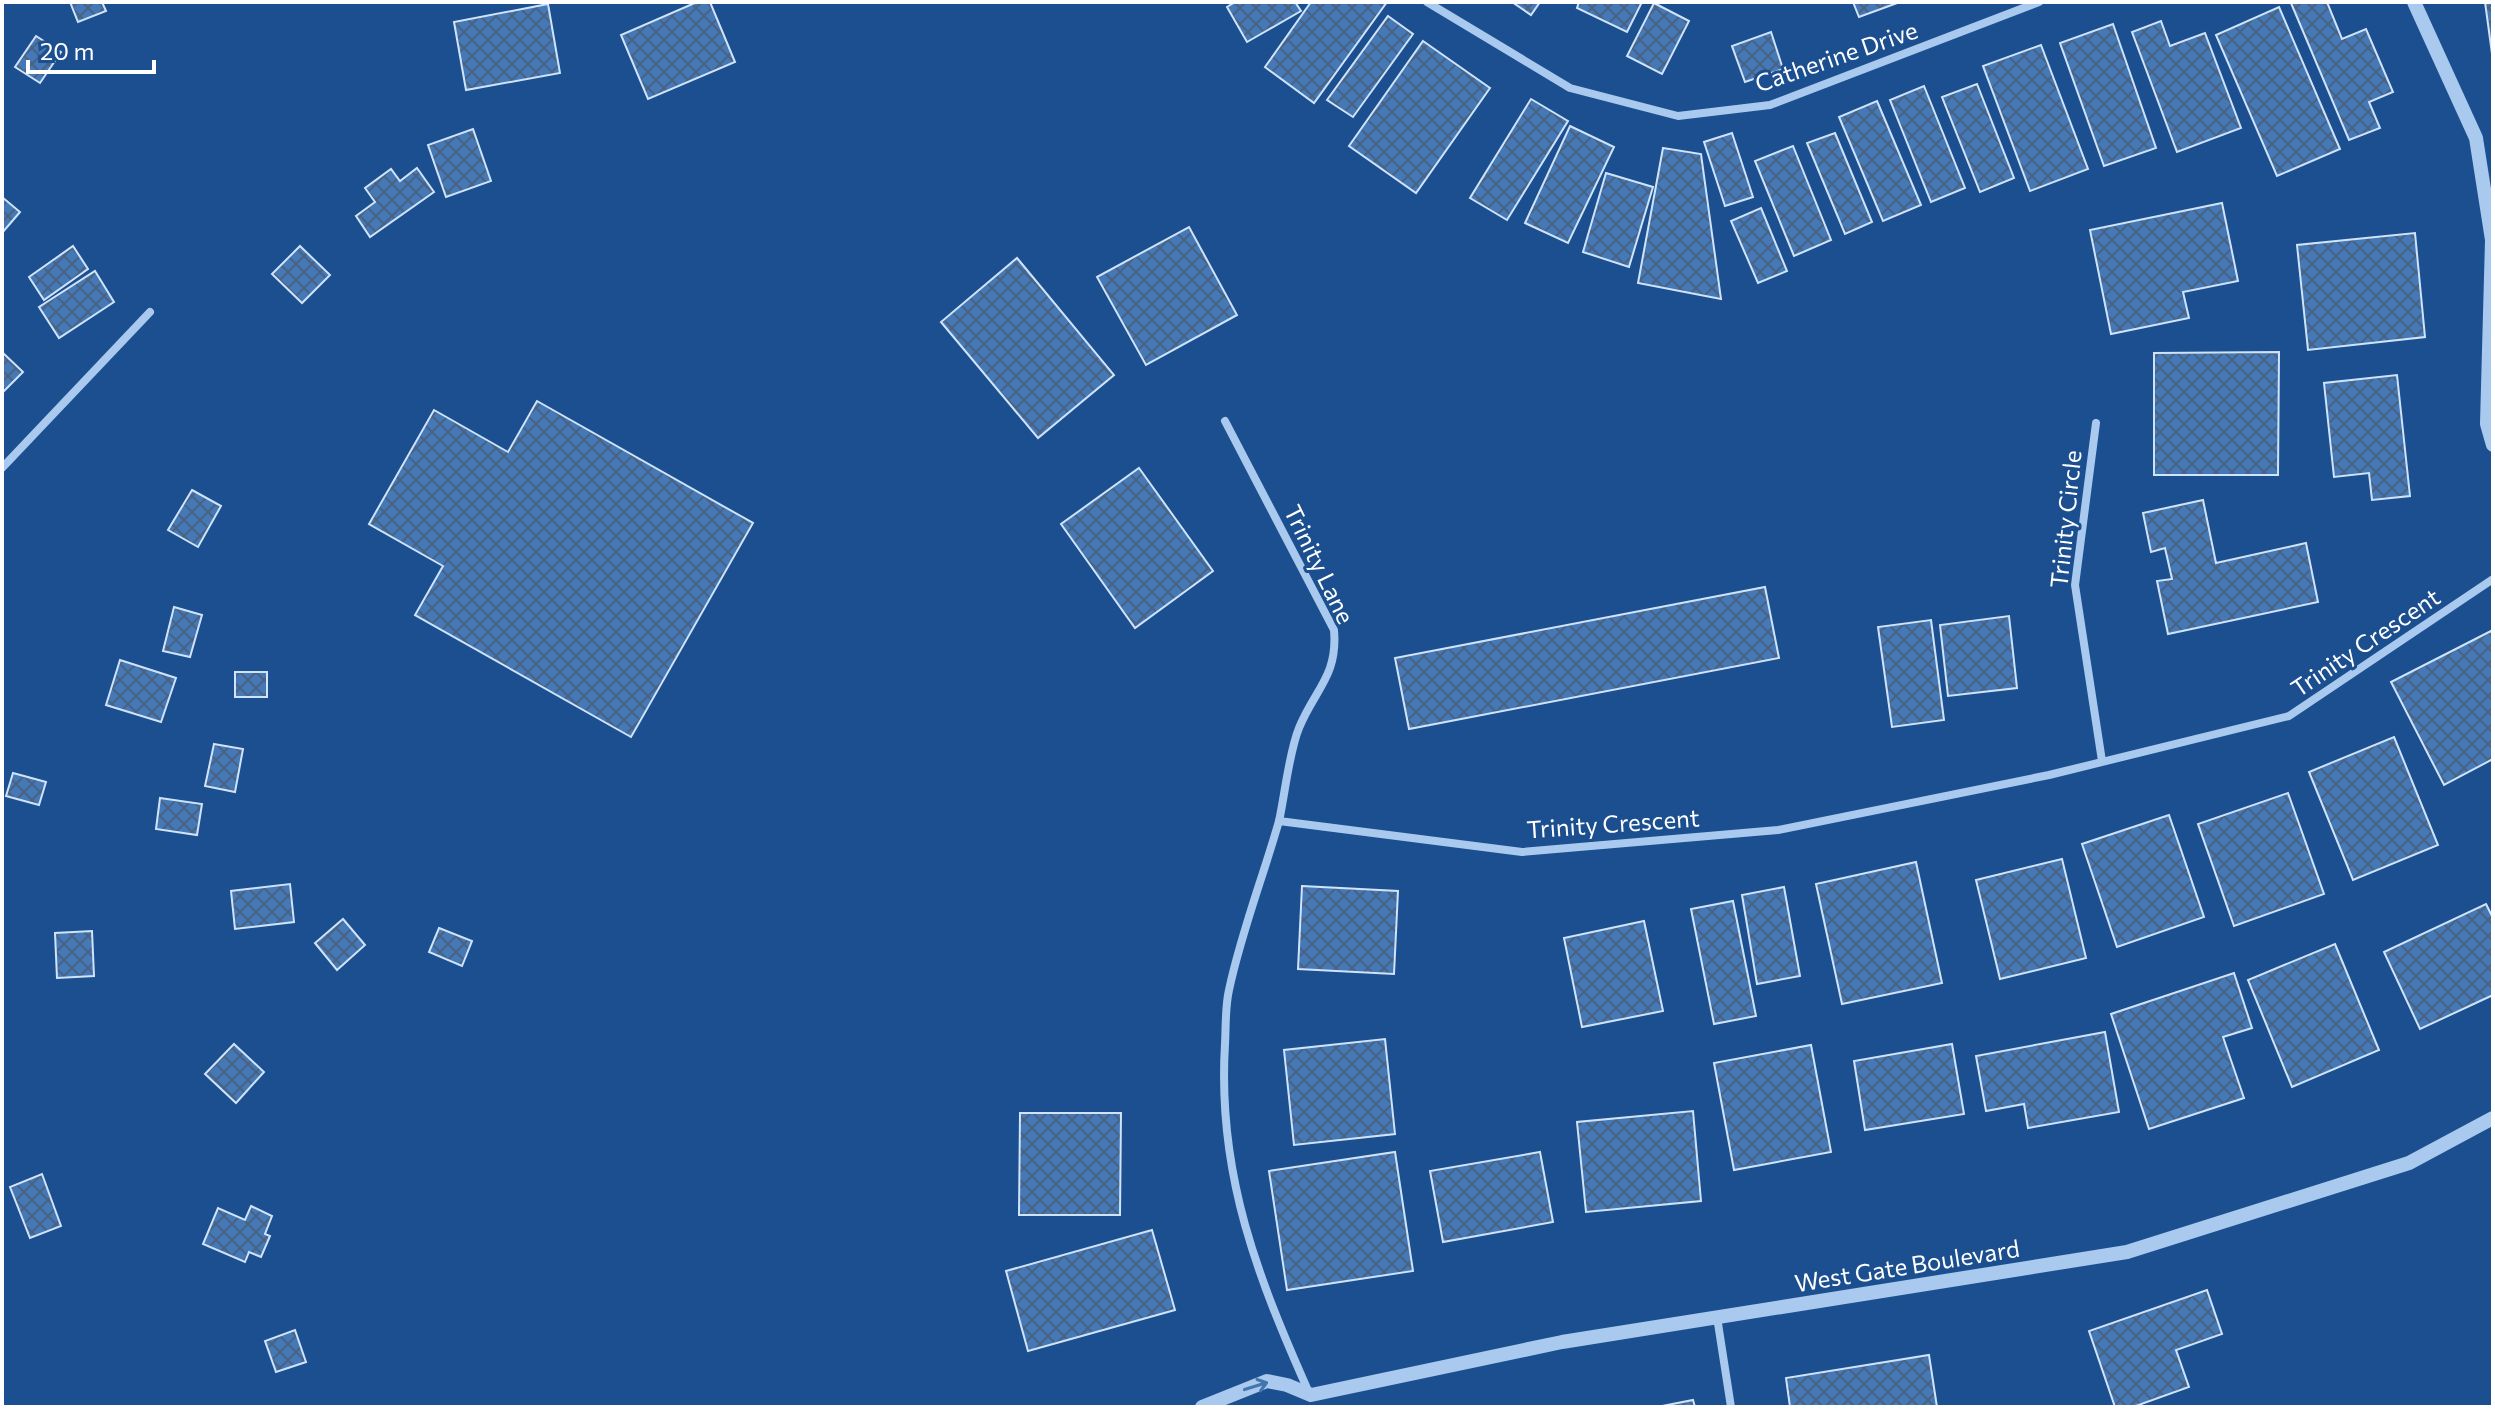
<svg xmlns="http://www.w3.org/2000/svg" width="2495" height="1409" font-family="Commissioner,sans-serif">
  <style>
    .building { fill: url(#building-cross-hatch); stroke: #cfe3fa; stroke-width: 2 }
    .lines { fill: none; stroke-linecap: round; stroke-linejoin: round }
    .minor { stroke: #a9c9ee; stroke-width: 8 }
    .tertiary { stroke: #a9c9ee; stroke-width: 14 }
    .oneway { stroke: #4674ac }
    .labels { text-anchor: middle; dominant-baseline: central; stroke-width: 6; stroke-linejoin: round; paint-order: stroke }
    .street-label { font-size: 24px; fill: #fff; stroke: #1b4f8f }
  </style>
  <defs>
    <pattern id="building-cross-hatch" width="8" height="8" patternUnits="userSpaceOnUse" patternTransform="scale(2)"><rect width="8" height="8" fill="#4478b7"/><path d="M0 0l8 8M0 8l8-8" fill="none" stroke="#486282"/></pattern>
  </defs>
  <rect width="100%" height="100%" fill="#1b4f8f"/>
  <g class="building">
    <path d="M70 2H102L106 11 78 22Z"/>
    <path d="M697 2H710L735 62 648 99 621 35Z"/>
    <path d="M1235 2H1295L1301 11 1247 42 1227 7Z"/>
    <path d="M1311 2H1387L1314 103 1265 67Z"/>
    <path d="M1512 2H1540L1531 15Z"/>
    <path d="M1579 2H1642L1627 32 1577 8Z"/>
    <path d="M1853 2H1900L1859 17Z"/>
    <path d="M2294 2H2327L2342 39 2366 29 2393 92 2369 102 2380 128 2349 140 2291 3Z"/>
    <path d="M2485 2H2493V61Z"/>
    <path d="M1654 3 1689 21 1662 74 1627 56Z"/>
    <path d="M548 4 560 73 466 90 454 22Z"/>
    <path d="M2279 7 2340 149 2277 176 2216 35Z"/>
    <path d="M1388 16 1413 34 1353 117 1327 100Z"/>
    <path d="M2161 21 2170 46 2205 33 2241 128 2177 152 2132 32Z"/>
    <path d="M2113 24 2156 148 2104 166 2060 43Z"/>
    <path d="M1771 32 1783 69 1745 82 1732 46Z"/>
    <path d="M36 36 61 52 40 83 15 67Z"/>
    <path d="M1423 41 1490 88 1416 193 1349 146Z"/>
    <path d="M2041 45 2088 169 2030 191 1983 66Z"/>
    <path d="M1977 84 2014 178 1980 192 1942 97Z"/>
    <path d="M1924 86 1965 188 1931 202 1890 100Z"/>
    <path d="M1531 99 1568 121 1507 220 1470 198Z"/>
    <path d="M1877 101 1921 205 1883 221 1839 117Z"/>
    <path d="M1570 126 1614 147 1568 243 1525 223Z"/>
    <path d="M473 129 491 181 446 197 428 145Z"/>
    <path d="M1732 133 1753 197 1725 206 1704 142Z"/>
    <path d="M1835 133 1872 222 1845 234 1807 143Z"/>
    <path d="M1793 146 1831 240 1794 256 1755 161Z"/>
    <path d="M1663 148 1701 154 1721 299 1638 283Z"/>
    <path d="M417 168 434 192 370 237 356 216 375 202 365 188 391 169 400 181Z"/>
    <path d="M1606 173 1653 187 1629 267 1583 252Z"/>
    <path d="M2 197 20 212 2 233Z"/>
    <path d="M2222 203 2238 281 2183 292 2189 318 2111 334 2090 230Z"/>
    <path d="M1761 208 1787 271 1758 283 1731 221Z"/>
    <path d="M1189 227 1237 315 1146 365 1097 277Z"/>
    <path d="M2415 233 2425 337 2308 350 2297 245Z"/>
    <path d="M73 246 88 269 44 300 29 277Z"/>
    <path d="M300 246 330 275 302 303 272 274Z"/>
    <path d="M1017 258 1114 375 1038 438 941 322Z"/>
    <path d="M95 271 114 302 59 338 39 307Z"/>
    <path d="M2 352 23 372 2 393Z"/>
    <path d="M2279 352 2278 475H2154V353Z"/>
    <path d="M2397 375 2410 496 2372 500 2369 473 2334 477 2324 383Z"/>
    <path d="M537 401 753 523 631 737 415 615 443 566 369 524 434 410 508 452Z"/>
    <path d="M1139 468 1213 571 1135 628 1061 524Z"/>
    <path d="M192 490 221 506 198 547 168 530Z"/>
    <path d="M2203 500 2216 563 2306 543 2318 602 2168 634 2157 581 2172 579 2165 548 2151 552 2143 513Z"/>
    <path d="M1765 587 1779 658 1409 729 1395 658Z"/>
    <path d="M174 607 202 615 190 657 163 651Z"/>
    <path d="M2009 616 2017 688 1948 696 1940 625Z"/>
    <path d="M1931 620 1944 720 1892 727 1878 627Z"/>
    <path d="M2491 631 2493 636V759L2444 785 2391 682Z"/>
    <path d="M120 660 176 678 161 722 106 705Z"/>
    <rect x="235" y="672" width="32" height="25"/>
    <path d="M2394 737 2438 845 2353 880 2309 772Z"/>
    <path d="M214 744 243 749 235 792 205 786Z"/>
    <path d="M13 773 46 782 39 805 6 796Z"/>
    <path d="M2288 793 2324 894 2234 926 2198 824Z"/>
    <path d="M160 798 202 804 197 835 156 829Z"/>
    <path d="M2169 815 2204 917 2117 947 2082 844Z"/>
    <path d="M2062 859 2086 958 2000 979 1976 880Z"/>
    <path d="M1916 862 1942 983 1842 1004 1816 884Z"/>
    <path d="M290 884 294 922 235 929 231 891Z"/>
    <path d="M1302 886 1398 891 1394 974 1298 969Z"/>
    <path d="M1784 887 1800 976 1757 984 1742 895Z"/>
    <path d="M1733 901 1756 1016 1714 1024 1691 909Z"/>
    <path d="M2486 904 2493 918V995L2420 1029 2384 952Z"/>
    <path d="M343 919 365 945 337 970 315 943Z"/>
    <path d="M1644 921 1663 1011 1582 1027 1564 938Z"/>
    <path d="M439 928 472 941 462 966 429 952Z"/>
    <path d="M92 931 94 976 57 978 55 933Z"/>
    <path d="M2335 944 2379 1050 2292 1087 2248 980Z"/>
    <path d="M2234 973 2252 1028 2223 1037 2244 1098 2149 1129 2111 1014Z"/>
    <path d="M2105 1032 2119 1112 2028 1128 2024 1104 1986 1111 1976 1056Z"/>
    <path d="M1385 1039 1395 1134 1294 1145 1284 1050Z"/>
    <path d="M234 1044 264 1072 236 1103 205 1074Z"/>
    <path d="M1952 1044 1964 1114 1865 1130 1854 1061Z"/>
    <path d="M1811 1045 1831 1152 1734 1170 1714 1063Z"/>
    <path d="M1693 1111 1701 1201 1586 1212 1577 1122Z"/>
    <path d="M1020 1113H1121L1120 1215H1019Z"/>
    <path d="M1395 1152 1413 1271 1287 1290 1269 1171Z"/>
    <path d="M1540 1152 1553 1222 1443 1242 1430 1171Z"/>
    <path d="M42 1174 61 1226 30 1238 10 1187Z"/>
    <path d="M251 1206 272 1216 265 1234 270 1236 261 1257 249 1252 245 1262 203 1244 218 1208 245 1220Z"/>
    <path d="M1152 1230 1175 1310 1028 1351 1006 1271Z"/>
    <path d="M2207 1290 2222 1334 2176 1350 2189 1387 2133 1407H2115L2089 1331Z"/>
    <path d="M295 1330 306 1362 276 1372 265 1341Z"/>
    <path d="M1929 1355 1937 1407H1790L1786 1378Z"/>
    <path d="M1693 1400 1695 1407H1657Z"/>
  </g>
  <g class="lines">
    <g class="minor">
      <path d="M1427 2 1570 88 1678 116 1770 105 2039 2"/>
      <path d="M1225 421 1334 630C1338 676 1315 689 1299 728 1289 752 1285 794 1279 821"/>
      <path d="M2096 423 2075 585 2102 761"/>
      <path d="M2 468 150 312"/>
      <path d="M1717 1317 1731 1407"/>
      <path d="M1310 1395C1258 1278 1217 1175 1225 1044 1226 1027 1225 1007 1229 990 1241 933 1263 877 1279 821L1522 852 1778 830 2049 775 2289 716 2493 579"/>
    </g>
    <g class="tertiary">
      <path d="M2414 2 2476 138 2492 240 2487 424 2493 445"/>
      <path d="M1202 1407 1267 1381 1287 1385 1311 1395 1562 1342 2127 1252 2409 1163 2493 1118"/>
    </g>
  </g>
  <defs><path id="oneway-shaft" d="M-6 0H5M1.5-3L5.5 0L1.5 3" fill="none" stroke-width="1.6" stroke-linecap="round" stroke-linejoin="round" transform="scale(2)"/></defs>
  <use class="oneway" href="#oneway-shaft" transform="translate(1256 1386) rotate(-17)"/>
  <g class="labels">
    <g class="street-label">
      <text transform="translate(1836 56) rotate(-19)">Catherine Drive</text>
      <text transform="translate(2065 519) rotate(-84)">Trinity Circle</text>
      <text transform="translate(1320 564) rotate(64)">Trinity Lane</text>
      <text transform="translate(2365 642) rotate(-34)">Trinity Crescent</text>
      <text transform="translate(1613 823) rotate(-4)">Trinity Crescent</text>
      <text transform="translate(1907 1265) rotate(-9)">West Gate Boulevard</text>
    </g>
  </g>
  <rect width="2495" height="1409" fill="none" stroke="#ffffff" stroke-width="8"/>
  <path d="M28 60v12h126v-12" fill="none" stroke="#ffffff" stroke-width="4"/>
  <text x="40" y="60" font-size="24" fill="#ffffff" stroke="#1b4f8f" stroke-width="6" paint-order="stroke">20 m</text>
</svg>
